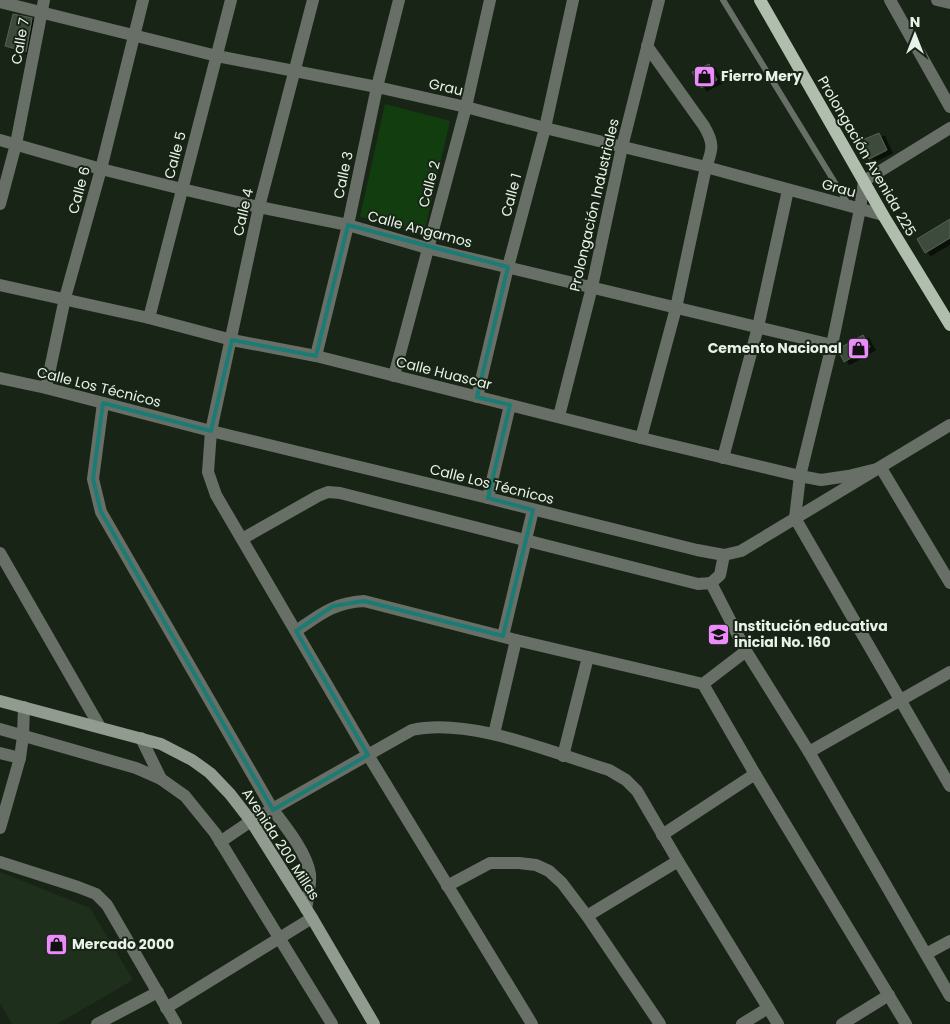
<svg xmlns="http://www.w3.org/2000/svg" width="950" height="1024" font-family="Poppins,sans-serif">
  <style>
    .built { fill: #1e301c }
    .green { fill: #123d0e }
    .building { fill: #3e4c3c; stroke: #536251; filter: url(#shadow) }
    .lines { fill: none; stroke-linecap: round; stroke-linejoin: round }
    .lane { stroke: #686f67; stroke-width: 6 }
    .street { stroke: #686f67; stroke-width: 12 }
    .secondary { stroke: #919b8f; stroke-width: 12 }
    .primary { stroke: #b0beae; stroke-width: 12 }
    .marked { fill: none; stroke: #1a7c74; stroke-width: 4; stroke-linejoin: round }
    .labels { text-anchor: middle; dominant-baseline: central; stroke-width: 4; stroke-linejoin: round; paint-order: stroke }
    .street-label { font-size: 14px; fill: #e9f2e8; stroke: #182516 }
    .poi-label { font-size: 14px; font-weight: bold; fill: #e9f2e8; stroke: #182516; text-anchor: start }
  </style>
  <defs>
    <filter id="shadow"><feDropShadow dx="5.5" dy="3" stdDeviation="0" flood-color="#0009"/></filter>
  </defs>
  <rect width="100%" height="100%" fill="#182516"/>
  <path class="built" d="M0 872 90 908 133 980 57 1024H12L0 1003Z"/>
  <path class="green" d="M385 104 450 121 424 233 360 217Z"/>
  <g class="building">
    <path d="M13 14 32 18 26 52 5 46Z"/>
    <path d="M709 64 717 80 701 88 692 72Z"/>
    <path d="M879 133 887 150 869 159 860 141Z"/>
    <path d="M950 219V238L925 253 917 239Z"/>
    <path d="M863 335 870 347 844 362 839 352 840 348Z"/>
  </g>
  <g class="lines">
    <path class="lane" d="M723 0 848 204"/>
    <g class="street">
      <path d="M313 0 259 207 211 431 208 472 216 495 368 755 532 1024"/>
      <path d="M890 0 950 107"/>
      <path d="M937 0 950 3"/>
      <path d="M0 2 217 56 377 87 466 107 545 128 706 167 883 215"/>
      <path d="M950 128 864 181 860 209 832 345 800 476 795 518 950 786"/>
      <path d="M0 140 101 169 182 189 259 207 348 225 427 248 832 345"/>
      <path d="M0 204 16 144 44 0"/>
      <path d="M0 285 149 318 232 340 316 356 641 438 800 476 821 480 848 476 881 468 950 583"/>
      <path d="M149 318 231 0"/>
      <path d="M316 356 348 225 377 87 399 0"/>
      <path d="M394 376 466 107 490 0"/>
      <path d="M0 378 46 388 211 431 488 498 697 550 724 555 741 551 950 425"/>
      <path d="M46 388 65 298 101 169 143 0"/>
      <path d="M477 397 508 267 545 128 573 0"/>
      <path d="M103 403 93 479 101 512 273 810C286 827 307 853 310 874 311 886 308 898 306 909"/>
      <path d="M559 416 592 287 622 147 659 0"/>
      <path d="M641 438 676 308 706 167C713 149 714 143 704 126L647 46"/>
      <path d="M723 458 758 327 788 190"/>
      <path d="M488 498 510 405"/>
      <path d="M242 539 318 496 328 492 340 493 698 584 711 583 746 651 809 752 950 996"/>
      <path d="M0 553 100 727"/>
      <path d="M711 583 720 575 724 555"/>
      <path d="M296 631C321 614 333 603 364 601L516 640 703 684 755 774 906 1024"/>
      <path d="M503 636 533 510"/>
      <path d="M703 684 746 651"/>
      <path d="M0 729 136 768 161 779 185 796 215 833 332 1024"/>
      <path d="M494 734 516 640"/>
      <path d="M141 738 161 779"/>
      <path d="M809 752 950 672"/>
      <path d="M0 753 20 758"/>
      <path d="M563 756 588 657"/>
      <path d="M0 828 20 758 23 736 24 707"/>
      <path d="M662 835 755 774"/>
      <path d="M220 842 251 821 412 730C470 717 553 753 609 770L626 780 637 791 678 861 778 1024"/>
      <path d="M0 862 78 887 96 894 107 905 176 1024"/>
      <path d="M447 886 490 863H519L536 865 549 871 562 883 587 916 660 1024"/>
      <path d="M587 916 678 861"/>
      <path d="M926 954 950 941"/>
      <path d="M166 1008 312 918"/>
      <path d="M97 1024 158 992"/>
      <path d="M742 1024 768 1008"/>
      <path d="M842 1024 889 995"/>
    </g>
    <path class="secondary" d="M0 701 161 744 192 760 210 773 230 794 251 821 312 918 374 1024"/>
    <path class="primary" d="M760 0 883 215 950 325"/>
  </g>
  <path class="marked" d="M348 225 508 267 477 397 510 405 488 498 533 510 503 636 364 601 333 606 296 631 368 755 273 810 101 512 93 479 103 403 211 431 232 340 316 356Z"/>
  <defs>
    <symbol id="shop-square" viewBox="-11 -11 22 22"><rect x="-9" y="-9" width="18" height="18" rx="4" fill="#ec8cfb" stroke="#182516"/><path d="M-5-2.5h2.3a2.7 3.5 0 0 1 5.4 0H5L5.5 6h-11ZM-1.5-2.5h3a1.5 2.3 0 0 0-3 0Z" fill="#111"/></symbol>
    <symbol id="school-square" viewBox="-11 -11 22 22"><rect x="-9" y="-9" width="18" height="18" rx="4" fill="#ec8cfb" stroke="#182516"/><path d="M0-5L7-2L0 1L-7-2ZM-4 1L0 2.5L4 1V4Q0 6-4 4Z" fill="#111"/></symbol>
  </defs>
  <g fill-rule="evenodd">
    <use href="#shop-square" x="692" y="64" width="25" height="25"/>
    <use href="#shop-square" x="846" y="336" width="25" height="25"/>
    <use href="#school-square" x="706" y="622" width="25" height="25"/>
    <use href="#shop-square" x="44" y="932" width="25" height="25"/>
  </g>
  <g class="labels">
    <g class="street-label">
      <text transform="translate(20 41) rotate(-80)">Calle 7</text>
      <text transform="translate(446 87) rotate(13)">Grau</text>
      <text transform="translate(175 155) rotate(-75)">Calle 5</text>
      <text transform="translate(867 156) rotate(60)">Prolongación Avenida 225</text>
      <text transform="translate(343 175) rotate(-78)">Calle 3</text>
      <text transform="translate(429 184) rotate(-75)">Calle 2</text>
      <text transform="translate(839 188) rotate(15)">Grau</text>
      <text transform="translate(79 190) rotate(-75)">Calle 6</text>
      <text transform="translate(511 195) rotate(-75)">Calle 1</text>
      <text transform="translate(594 205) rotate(-77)">Prolongación Industriales</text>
      <text transform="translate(243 212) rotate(-77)">Calle 4</text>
      <text transform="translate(420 229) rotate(15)">Calle Angamos</text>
      <text transform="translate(444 373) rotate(14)">Calle Huascar</text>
      <text transform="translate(99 387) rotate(14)">Calle Los Técnicos</text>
      <text transform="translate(492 484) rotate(14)">Calle Los Técnicos</text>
      <text transform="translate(281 844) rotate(57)">Avenida 200 Millas</text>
    </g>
    <g class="poi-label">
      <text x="721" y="76">Fierro Mery</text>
      <text x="842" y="348" text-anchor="end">Cemento Nacional</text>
      <text x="734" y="626">Institución educativa<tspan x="734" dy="16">inicial No. 160</tspan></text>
      <text x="72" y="944">Mercado 2000</text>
    </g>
  </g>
  <g transform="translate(915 35)" stroke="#182516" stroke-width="4" paint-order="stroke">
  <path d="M0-4L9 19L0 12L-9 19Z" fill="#e9f2e8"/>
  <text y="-8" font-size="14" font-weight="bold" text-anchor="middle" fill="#e9f2e8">N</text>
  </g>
</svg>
